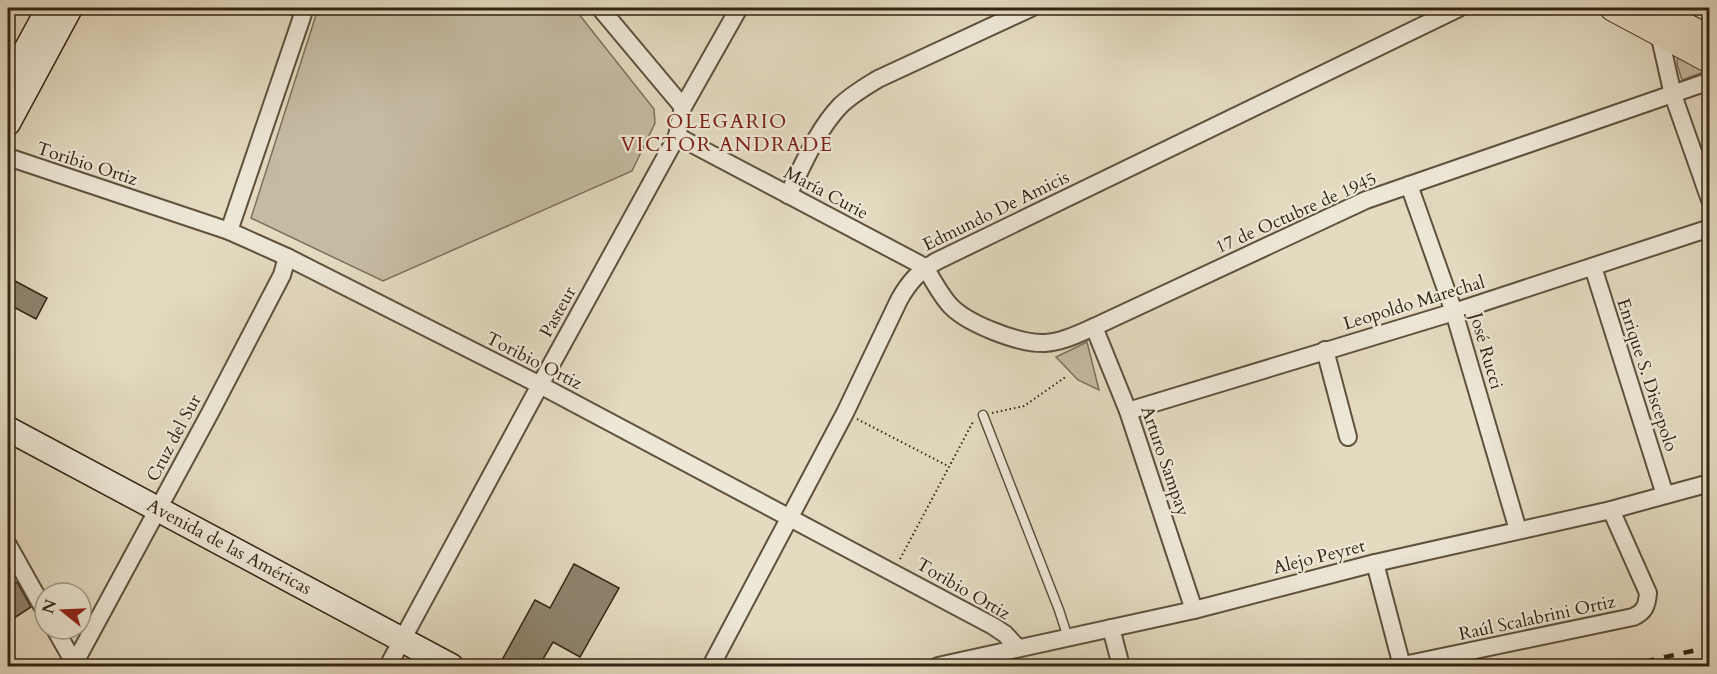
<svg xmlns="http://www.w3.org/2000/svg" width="1717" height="674" font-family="Cardo,serif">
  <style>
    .green { fill: #c5bba3; stroke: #7c705b; stroke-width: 1.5 }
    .building { fill: #8e836d; stroke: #322513; stroke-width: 1.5 }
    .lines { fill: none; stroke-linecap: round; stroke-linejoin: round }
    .service-casing { stroke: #5e523e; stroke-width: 11 }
    .minor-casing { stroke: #5e523e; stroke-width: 20 }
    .secondary-casing { stroke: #322513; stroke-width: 27 }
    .primary-casing { stroke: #322513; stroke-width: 28 }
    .path { stroke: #322513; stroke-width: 2; stroke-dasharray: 1.5 3; stroke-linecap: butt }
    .service { stroke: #ede7d6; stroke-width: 8 }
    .minor { stroke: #ede7d6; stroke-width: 16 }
    .secondary { stroke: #ede7d6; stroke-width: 24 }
    .primary { stroke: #e3dac0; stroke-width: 26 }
    .rail { stroke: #322513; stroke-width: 4.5; stroke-dasharray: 10 10; stroke-linecap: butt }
    .labels { text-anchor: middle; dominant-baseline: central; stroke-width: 4.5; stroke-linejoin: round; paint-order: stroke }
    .street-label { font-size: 18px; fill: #322513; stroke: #ede7d6 }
    .neighbourhood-label { font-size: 20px; letter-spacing: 1.5px; fill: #7a1f14; stroke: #ede7d6 }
  </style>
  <rect width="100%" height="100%" fill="#e3dac0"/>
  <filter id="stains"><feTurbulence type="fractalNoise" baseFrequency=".00333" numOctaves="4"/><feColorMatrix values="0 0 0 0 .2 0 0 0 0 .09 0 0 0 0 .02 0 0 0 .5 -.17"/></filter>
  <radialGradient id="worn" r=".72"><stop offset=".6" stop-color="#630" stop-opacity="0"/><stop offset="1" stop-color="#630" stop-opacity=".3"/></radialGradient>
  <g class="green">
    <path d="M328 8H574L654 109 655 123 632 171 383 281 251 218 316 15Z"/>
    <path d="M1678 53 1709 70 1682 80 1677 64Z"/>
    <path d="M1087 342 1099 390 1078 380 1056 357Z"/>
  </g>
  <g class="building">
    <path d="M15 281 47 298 36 319 8 304V295Z"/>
    <path d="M574 564 619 588 580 657 553 642 539 666H512L502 660 535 600 550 608Z"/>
    <path d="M17 582 31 607 8 622V588Z"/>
  </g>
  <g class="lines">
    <defs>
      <path id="service" d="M983 415 1059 610 1068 638"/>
      <g id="minor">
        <path d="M600 8 683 107"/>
        <path d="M1663 29 1661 34V42L1673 95 1710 200"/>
        <path d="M677 136 925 267"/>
        <path d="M8 157 229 231 287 257 540 385 993 626 1005 634 1018 648"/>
        <path d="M1409 185 1454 312 1518 530"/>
        <path d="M788 195C803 165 817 130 840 106 851 95 865 87 878 79L1031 8"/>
        <path d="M229 231 305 8"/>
        <path d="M925 267C932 279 939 292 948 303 964 323 1019 344 1045 343 1062 342 1078 334 1094 327L1366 200 1710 81"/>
        <path d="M1593 267 1665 495"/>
        <path d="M1094 327 1128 411 1194 610"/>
        <path d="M1325 350 1348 437"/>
        <path d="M1128 411 1454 312 1710 228"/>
        <path d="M8 545 45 611"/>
        <path d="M1375 563 1402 666"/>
        <path d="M1111 628 1121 666"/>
        <path d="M55 629 76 666"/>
        <path d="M73 666 210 413 282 275 287 257"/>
        <path d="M388 666 540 385 677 136 683 107 739 8"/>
        <path d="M711 666 845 413 899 300C909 282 919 271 937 261L1459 8"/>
        <path d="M938 666 1194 610 1375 563 1611 510 1710 483"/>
        <path d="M1399 666 1633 617C1645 612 1647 605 1648 593L1611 510"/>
      </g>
      <g id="secondary">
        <path d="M8 83 49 8"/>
        <path d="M8 123 70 8"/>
        <path d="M8 429 451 666"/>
      </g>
      <g id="primary">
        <path d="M1613 8 1710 60"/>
        <path d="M1650 8 1710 39"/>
      </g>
    </defs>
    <use href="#service" class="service-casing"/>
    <use href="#minor" class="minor-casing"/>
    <use href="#secondary" class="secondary-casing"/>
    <use href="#primary" class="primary-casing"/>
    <g class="path">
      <path d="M992 413 1024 406 1067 376"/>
      <path d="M857 419 948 466"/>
      <path d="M900 559 974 420"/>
    </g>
    <use href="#service" class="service"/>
    <use href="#minor" class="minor"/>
    <use href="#secondary" class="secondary"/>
    <use href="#primary" class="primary"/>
    <path class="rail" d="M1625 666 1710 647"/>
  </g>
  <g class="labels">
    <g class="street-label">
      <text transform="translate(87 164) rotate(18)">Toribio Ortiz</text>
      <text transform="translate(826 193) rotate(28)">María Curie</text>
      <text transform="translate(996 211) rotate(-26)">Edmundo De Amicis</text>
      <text transform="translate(1296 213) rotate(-24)">17 de Octubre de 1945</text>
      <text transform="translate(1414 303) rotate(-17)">Leopoldo Marechal</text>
      <text transform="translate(558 312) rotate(-61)">Pasteur</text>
      <text transform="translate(1486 351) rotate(74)">José Rucci</text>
      <text transform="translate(534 361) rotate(27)">Toribio Ortiz</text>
      <text transform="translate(1647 375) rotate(72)">Enrique S. Discepolo</text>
      <text transform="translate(174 438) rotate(-62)">Cruz del Sur</text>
      <text transform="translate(1165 461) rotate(71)">Arturo Sampay</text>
      <text transform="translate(229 547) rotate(28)">Avenida de las Américas</text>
      <text transform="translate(1319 557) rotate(-14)">Alejo Peyret</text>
      <text transform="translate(963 589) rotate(30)">Toribio Ortiz</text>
      <text transform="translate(1537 618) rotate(-12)">Raúl Scalabrini Ortiz</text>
    </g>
    <g class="neighbourhood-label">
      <text x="727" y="121">OLEGARIO<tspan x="727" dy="23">VICTOR ANDRADE</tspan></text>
    </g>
  </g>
  <rect width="1717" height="674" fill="none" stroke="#e3dac0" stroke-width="30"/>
  <rect x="9" y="9" width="1699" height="656" fill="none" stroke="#322513" stroke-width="3"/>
  <rect x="15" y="15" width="1687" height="644" fill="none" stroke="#322513" stroke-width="1.5"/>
  <g transform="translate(63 611) rotate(288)"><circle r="28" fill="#ede7d6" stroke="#a29988" stroke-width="1.5"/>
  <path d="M0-4.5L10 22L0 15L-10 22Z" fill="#8f2418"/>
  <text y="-9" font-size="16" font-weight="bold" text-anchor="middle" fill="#322513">N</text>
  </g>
  <rect width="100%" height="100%" filter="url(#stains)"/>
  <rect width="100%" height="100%" fill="url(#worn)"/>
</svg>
